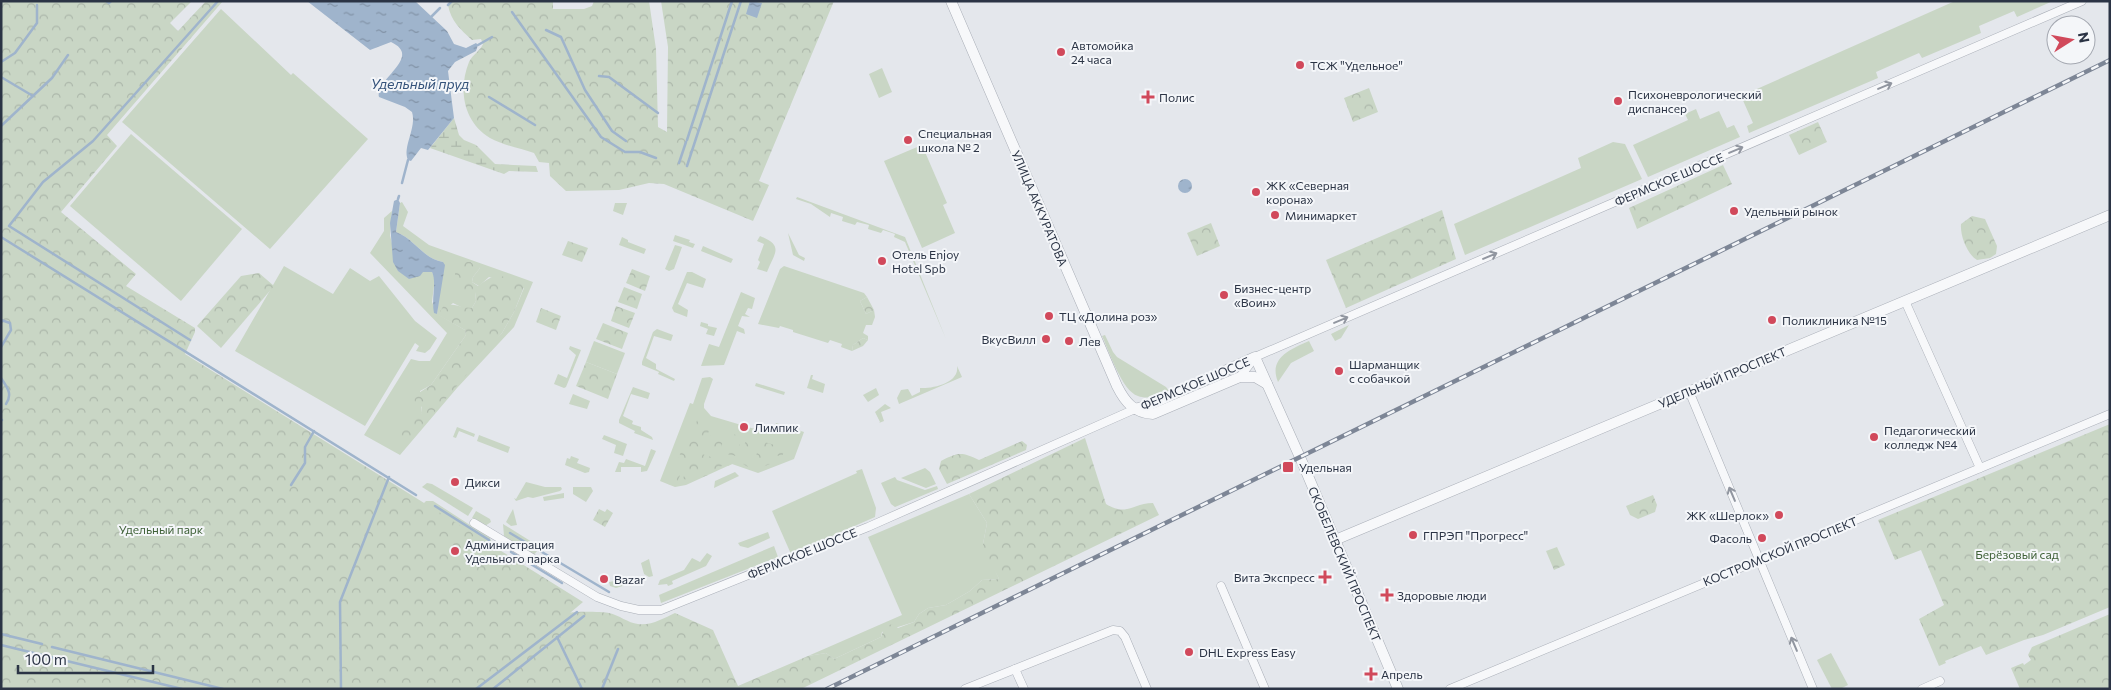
<svg xmlns="http://www.w3.org/2000/svg" width="2111" height="690" font-family="Commissioner,sans-serif">
  <style>
    .grass { fill: #c9d6c5; fill-rule: evenodd }
    .forest { fill: url(#forest-crowns) }
    .wetland { fill: url(#wetland-marsh) }
    .water { fill: url(#water-ripples) }
    .lines { fill: none; stroke-linecap: round; stroke-linejoin: round }
    .stream { stroke: #9fb4cc; stroke-width: 2.5 }
    .minor-casing { stroke: #a9aeb7; stroke-width: 9 }
    .tertiary-casing { stroke: #a9aeb7; stroke-width: 11 }
    .minor { stroke: #f7f8fa; stroke-width: 8 }
    .tertiary { stroke: #f7f8fa; stroke-width: 10 }
    .rail-casing { stroke: #7d8696; stroke-width: 4.5 }
    .rail { stroke: #f4f6f9; stroke-width: 2.5; stroke-dasharray: 8; stroke-linecap: butt }
    .oneway { stroke: #9196a0 }
    .poi-dot { fill: #d1495b; stroke: #f4f6f9; stroke-width: 2 }
    .labels { text-anchor: middle; dominant-baseline: central; stroke-width: 4; stroke-linejoin: round; paint-order: stroke }
    .poi-label { font-size: 12px; fill: #2b3445; stroke: #f4f6f9; text-anchor: start }
    .street-label { font-size: 12px; fill: #2b3445; stroke: #f4f6f9 }
    .park-label { font-size: 12px; fill: #3f6138; stroke: #f4f6f9 }
    .water-label { font-size: 14px; font-style: italic; fill: #34527a; stroke: #f4f6f9 }
  </style>
  <defs>
    <pattern id="forest-crowns" width="20" height="18" patternUnits="userSpaceOnUse" patternTransform="scale(1.25)"><rect width="20" height="18" fill="#c9d6c5"/><path d="M2 6a3 3 0 1 1 6 0M12 15a3 3 0 1 1 6 0" fill="none" stroke="#adb8ab"/></pattern>
    <pattern id="wetland-marsh" width="20" height="14" patternUnits="userSpaceOnUse" patternTransform="scale(1.25)"><rect width="20" height="14" fill="#c9d6c5"/><path d="M1 5h8M5 5V1M11 12h8M15 12V8" fill="none" stroke="#adb8ab"/></pattern>
    <pattern id="water-ripples" width="26" height="14" patternUnits="userSpaceOnUse" patternTransform="scale(1.25)"><rect width="26" height="14" fill="#9fb4cc"/><path d="M2 4q2-2 4 0t4 0M15 11q2-2 4 0t4 0" fill="none" stroke="#8293a7"/></pattern>
  </defs>
  <rect width="100%" height="100%" fill="#e4e7ec"/>
  <g class="grass">
    <path d="M1955 1H2053L2017 17 2014 11 1979 26 1981 33 1922 58 1919 53 1876 72 1878 78 1749 133 1747 126 1753 123 1741 96Z"/>
    <path d="M221 9 291 75 293 73 368 139 270 249 122 122Z"/>
    <path d="M882 68 892 92 879 98 869 74Z"/>
    <path d="M1696 109 1700 119 1719 111 1727 128 1734 125 1740 137 1648 177 1633 145 1688 120 1685 114Z"/>
    <path d="M131 134 242 229 181 301 70 206Z"/>
    <path d="M1613 142 1625 144 1642 179 1465 255 1454 224 1581 168 1578 158Z"/>
    <path d="M922 145 947 203 943 205 955 233 922 248 884 161Z"/>
    <path d="M797 197 905 237 946 339 905 242 894 237 895 234 883 230 881 233 868 229 869 225 857 222 855 225 842 221 843 217 831 213 830 217 811 204 796 199Z"/>
    <path d="M402 202 408 212 403 226 429 245 533 282 514 327 457 388 400 455 364 435 411 359 419 361H430L447 333 370 253 384 231V218L392 211 390 235 393 248 423 272H432L435 278 432 302 437 314 443 262C423 259 415 239 396 232L400 203ZM471 262 480 268 473 277 472 282 479 286 489 277 524 288 514 312 502 333 399 437 422 413 420 391 431 385 466 335 465 330 439 315 453 303 463 308H472L476 301 475 292 472 291Z"/>
    <path d="M615 203H627L623 215 613 211Z"/>
    <path d="M788 233 799 255 805 258 804 261 793 255Z"/>
    <path d="M675 235 690 240 689 242 695 244 693 248 673 241Z"/>
    <path d="M760 236C784 246 775 252 767 272L757 269 760 262 758 260 764 244 757 241Z"/>
    <path d="M622 237 628 240V242L646 249 644 254 619 245Z"/>
    <path d="M675 245 682 247 674 269 669 271 665 269Z"/>
    <path d="M703 246 733 259 731 263 701 251Z"/>
    <path d="M284 266 333 294 350 268 370 281 379 276 415 321 437 338 430 349 425 353 416 351 419 346 415 343 365 426 235 351Z"/>
    <path d="M784 266 864 293 867 297 860 301 866 314 874 310 875 317 872 325H866L863 333 868 336V340L863 338 853 345 852 351 841 347 842 344 830 340 828 343 793 332V330L780 326 779 328 758 324 780 269Z"/>
    <path d="M687 272H692L706 279 703 288 687 283 678 304 688 310 687 317 674 312 672 308Z"/>
    <path d="M741 292 755 298 752 309 748 308 745 314 750 317 742 316 738 326 744 329 745 334 737 331 724 365 701 366 709 344 719 347Z"/>
    <path d="M701 322 708 324V326L717 328 714 336 706 334 708 329 700 326Z"/>
    <path d="M1349 325 1341 338 1335 341 1331 334Z"/>
    <path d="M657 329 673 335 671 341 654 336 646 358 656 364V369L675 379 674 381 658 374 659 372 642 365V362L653 332Z"/>
    <path d="M1105 335 1113 352 1117 357 1166 387 1169 391C1160 395 1148 400 1138 396 1122 391 1109 351 1102 336Z"/>
    <path d="M594 341 625 353 617 374 586 362Z"/>
    <path d="M1309 341 1314 351 1291 363 1278 382C1268 358 1291 349 1309 341Z"/>
    <path d="M570 346 581 350 566 387 564 388 554 384 558 374 567 378 576 355 569 349Z"/>
    <path d="M957 366 962 377 899 404 897 398 901 390 908 389 912 396 920 392V388C932 389 960 383 957 366Z"/>
    <path d="M811 375H813L812 379 825 384 823 393 807 388Z"/>
    <path d="M710 377 713 379 704 404V408L711 416 772 434 776 423 804 432 794 459 758 473 732 464 686 485 675 487 660 481 690 403 693 404 702 378Z"/>
    <path d="M756 383 785 392 784 395 755 386Z"/>
    <path d="M633 387 650 393 648 399 631 394 623 416 633 421 632 424 641 427V430L652 437 653 440 634 433 635 431 619 423V420Z"/>
    <path d="M876 388 879 395 868 402 863 395Z"/>
    <path d="M573 394 590 401 587 409 569 404Z"/>
    <path d="M885 404 891 408 881 412 884 421 879 423 880 422 875 412Z"/>
    <path d="M457 427 475 434 474 437 459 431 456 438 453 437Z"/>
    <path d="M479 435 510 447 508 453 477 441Z"/>
    <path d="M604 435 627 444 623 456 614 453 616 445 602 439Z"/>
    <path d="M651 449 656 451 647 471 641 472V467H621V472H615L619 462 624 463 626 459 645 466Z"/>
    <path d="M571 456 579 459 577 463 590 468 589 472 585 473 565 465 567 458 570 459Z"/>
    <path d="M925 468 930 472 936 484 926 488 901 478Z"/>
    <path d="M862 469 876 508 875 517 791 554 772 511 857 473 856 471Z"/>
    <path d="M735 472 739 476 714 488 715 481Z"/>
    <path d="M895 477 897 480 925 490 937 486 938 489 895 507 891 504 881 483Z"/>
    <path d="M526 482 545 487H561L562 489 560 491 533 498 528 497 516 501 514 498 516 499Z"/>
    <path d="M427 483 432 484 473 508 468 516 422 487Z"/>
    <path d="M573 487H591L593 491 586 502 573 494Z"/>
    <path d="M564 493V498L544 501 543 497Z"/>
    <path d="M969 494 987 523 983 544 999 579 982 580 970 591 946 605 928 608 919 614 914 622 882 632 881 637 834 659 826 653 808 656 902 615 868 537Z"/>
    <path d="M426 501H433L490 538 492 544 487 551 418 509Z"/>
    <path d="M513 509 517 525 511 526 506 522Z"/>
    <path d="M476 511 490 519 491 522 485 526 472 518Z"/>
    <path d="M503 524 540 547 534 555 504 536Z"/>
    <path d="M768 532 770 538 748 548 740 546 738 543Z"/>
    <path d="M774 546 778 557 661 603 659 595Z"/>
    <path d="M707 553 712 556 706 566 672 581 673 584 668 586 667 584 658 585 660 580 684 570 692 558 700 562Z"/>
    <path d="M649 559 653 576 649 577 644 574 641 563Z"/>
    <path d="M626 579V585L616 588 610 586 609 582Z"/>
    <path d="M1831 653 1848 685 1840 689H1832L1817 660Z"/>
  </g>
  <g class="forest">
    <path d="M1 1H192L170 23 178 31 206 1H223L107 135 117 146 61 212 136 274 126 286 195 328V332L185 354 583 602 570 613C576 611 603 612 609 613 619 615 628 623 638 624 651 626 664 618 675 613L713 630 738 686 808 656 826 653 834 659 881 637 885 626 893 624 898 628 914 622 919 614 928 608 946 605 970 591 982 580 999 579 990 562 983 558V544L987 523 969 494 1085 438 1106 504C1127 517 1133 503 1153 503L1159 515 801 689H1Z"/>
    <path d="M452 1H553V9H584L592 6 594 1H649L656 49 658 127 667 132 668 47 661 1H834L759 181 769 185 753 221 664 184 649 183 619 190 566 191 550 176 549 163 539 162 534 153C520 148 502 145 490 138 463 122 458 89 469 62 473 54 480 51 483 44L481 39 472 40C460 29 451 21 448 5Z"/>
    <path d="M1369 88 1378 112 1353 122 1344 98Z"/>
    <path d="M1818 122 1827 142 1799 155 1789 135Z"/>
    <path d="M1723 165 1732 184 1637 229 1629 208Z"/>
    <path d="M1442 210 1456 259 1346 308 1326 260Z"/>
    <path d="M1972 216 1985 219 1997 246 1996 254 1990 258 1977 260C1967 254 1960 236 1961 224Z"/>
    <path d="M1211 223 1220 246 1197 256 1187 233Z"/>
    <path d="M568 241 588 248 582 262 562 255Z"/>
    <path d="M461 262H471L479 266 480 268 473 277 472 282 478 286C498 270 501 276 523 284L524 287 514 312 502 333 409 442H404L399 438C404 425 408 417 422 413V407L415 403 414 396 431 385 466 335 465 330 438 315 444 305C454 303 461 308 472 308L476 301 475 292 458 294 452 290 451 283 455 277V269Z"/>
    <path d="M632 269 650 276 645 291 626 283Z"/>
    <path d="M259 273 274 286 221 348 197 326 241 276Z"/>
    <path d="M624 287 642 294 637 309 618 302Z"/>
    <path d="M867 297 874 310 866 314 860 301Z"/>
    <path d="M616 306 635 313 629 328 611 321Z"/>
    <path d="M541 308 561 316 556 330 536 322Z"/>
    <path d="M603 323 628 333 622 349 596 339Z"/>
    <path d="M863 338 868 340 863 346 852 351 853 345Z"/>
    <path d="M586 362 617 374 608 399 576 386Z"/>
    <path d="M698 418 710 427 702 454 732 464 728 466 724 465 707 473 708 475 700 478 699 476 688 480 683 479 691 452 696 462 698 461 694 451 700 453 702 449 691 446 676 486 668 484 689 432 694 428Z"/>
    <path d="M2110 424V607L2043 635 2024 640 1986 655 1981 646 1945 661 1946 663 1939 666 1919 619 1944 605 1921 550 1895 560 1878 520Z"/>
    <path d="M714 427 726 432 720 451 706 448Z"/>
    <path d="M730 433 742 437 736 456 722 453Z"/>
    <path d="M747 438 756 440 748 467 738 461Z"/>
    <path d="M761 441 785 448 782 457 758 449Z"/>
    <path d="M1022 441 1027 445 1026 450 947 484 939 469 941 461C959 452 961 452 979 460Z"/>
    <path d="M757 453 780 460 755 470 751 469Z"/>
    <path d="M1653 495 1657 505 1655 512 1638 519 1630 515 1626 506Z"/>
    <path d="M599 509 605 512 607 509 613 513 605 527 593 520Z"/>
    <path d="M1557 547 1565 565 1554 570 1546 551Z"/>
    <path d="M2110 614V689H2020L2011 668 2023 663 2024 665 2031 660 2028 655 2032 647Z"/>
  </g>
  <path class="wetland" d="M454 118 459 135 464 140 476 145 495 164 536 166 538 172 509 171 504 174 430 148Z"/>
  <g class="water">
    <path d="M307 1H415L447 31 454 44 466 48 476 43 478 45 476 51 455 62 448 71 454 118 428 150 421 148 411 161 408 160C402 147 417 128 412 112L405 107 379 97C376 78 423 57 391 42L370 50Z"/>
    <path d="M750 1 762 3 757 18 746 14Z"/>
    <circle cx="1185" cy="186" r="7"/>
    <path d="M398 199 400 203 396 232C415 239 423 259 443 262L445 265 437 314 434 313C431 299 437 282 432 272H423L420 276 409 279 398 271 393 262 390 223 394 201Z"/>
  </g>
  <g class="lines">
    <g class="stream">
      <path d="M106 1 109 3 111 1"/>
      <path d="M448 5 452 1"/>
      <path d="M512 12 601 137 625 152H640L656 158"/>
      <path d="M431 17 440 8"/>
      <path d="M546 30 561 37 585 90 612 131 626 141"/>
      <path d="M478 45 492 37"/>
      <path d="M1 62 15 53 37 23V5"/>
      <path d="M599 76 609 77 658 113"/>
      <path d="M1 77 33 96"/>
      <path d="M489 97 535 125"/>
      <path d="M1 126 52 78 68 55"/>
      <path d="M687 140 732 1"/>
      <path d="M679 163 686 142"/>
      <path d="M687 166 741 1"/>
      <path d="M402 183 408 160"/>
      <path d="M398 199 399 196"/>
      <path d="M1 237 416 495"/>
      <path d="M1 320 10 323 11 330 1 347"/>
      <path d="M190 340 9 226 43 182 93 141 218 1"/>
      <path d="M1 378C7 387 13 394 6 404"/>
      <path d="M1 420H2"/>
      <path d="M291 485 305 463V447L314 431"/>
      <path d="M435 506 489 540"/>
      <path d="M510 533 609 592"/>
      <path d="M511 552 562 583"/>
      <path d="M1 634 42 644"/>
      <path d="M557 637 582 689"/>
      <path d="M1 645 182 689"/>
      <path d="M52 647 223 689"/>
      <path d="M341 689 340 602 389 477"/>
      <path d="M476 689 577 612"/>
      <path d="M493 689 584 616"/>
      <path d="M602 689 618 649"/>
    </g>
    <defs>
      <g id="minor">
        <path d="M1905 301 1980 468"/>
        <path d="M1240 377 1255 357 2082 1"/>
        <path d="M1689 391 1813 689"/>
        <path d="M474 523 597 597 621 606 639 610H661L868 527 1135 409"/>
        <path d="M1221 586 1265 689"/>
        <path d="M1015 669 1024 689"/>
        <path d="M965 689 1113 630 1120 631 1125 637 1147 689"/>
        <path d="M1450 689 2110 414"/>
        <path d="M1922 689 1940 681"/>
      </g>
      <g id="tertiary">
        <path d="M951 1 1117 386C1125 402 1134 413 1153 414L1240 377H1255L1267 384"/>
        <path d="M1135 409 1152 404 1255 357 1303 464 1398 689"/>
        <path d="M1335 540 2110 215"/>
      </g>
    </defs>
    <use href="#minor" class="minor-casing"/>
    <use href="#tertiary" class="tertiary-casing"/>
    <use href="#minor" class="minor"/>
    <use href="#tertiary" class="tertiary"/>
    <defs>
      <path id="rail" d="M827 689 2110 60"/>
    </defs>
    <use href="#rail" class="rail-casing"/>
    <use href="#rail" class="rail"/>
  </g>
  <defs><path id="oneway-shaft" d="M-6 0H5M1.5-3L5.5 0L1.5 3" fill="none" stroke-width="1.6" stroke-linecap="round" stroke-linejoin="round" transform="scale(1.25)"/></defs>
  <g class="oneway">
    <use href="#oneway-shaft" transform="translate(1885 86) rotate(-23)"/>
    <use href="#oneway-shaft" transform="translate(1736 150) rotate(-23)"/>
    <use href="#oneway-shaft" transform="translate(1490 256) rotate(-23)"/>
    <use href="#oneway-shaft" transform="translate(1341 320) rotate(-23)"/>
    <use href="#oneway-shaft" transform="translate(1732 494) rotate(-113)"/>
    <use href="#oneway-shaft" transform="translate(1794 644) rotate(-113)"/>
  </g>
  <g class="poi-dot">
    <circle cx="1061" cy="52" r="5"/>
    <circle cx="1300" cy="65" r="5"/>
    <path d="M1145.5 89.5h5v5h5v5h-5v5h-5v-5h-5v-5h5z"/>
    <circle cx="1618" cy="101" r="5"/>
    <circle cx="908" cy="140" r="5"/>
    <circle cx="1256" cy="192" r="5"/>
    <circle cx="1734" cy="211" r="5"/>
    <circle cx="1275" cy="215" r="5"/>
    <circle cx="882" cy="261" r="5"/>
    <circle cx="1224" cy="295" r="5"/>
    <circle cx="1049" cy="316" r="5"/>
    <circle cx="1772" cy="320" r="5"/>
    <circle cx="1046" cy="339" r="5"/>
    <circle cx="1069" cy="341" r="5"/>
    <circle cx="1339" cy="371" r="5"/>
    <circle cx="744" cy="427" r="5"/>
    <circle cx="1874" cy="437" r="5"/>
    <rect x="1282" y="461" width="12" height="12" rx="2.5"/>
    <circle cx="455" cy="482" r="5"/>
    <circle cx="1779" cy="515" r="5"/>
    <circle cx="1413" cy="535" r="5"/>
    <circle cx="1762" cy="538" r="5"/>
    <circle cx="455" cy="551" r="5"/>
    <path d="M1322.5 569.5h5v5h5v5h-5v5h-5v-5h-5v-5h5z"/>
    <circle cx="604" cy="579" r="5"/>
    <path d="M1384.5 587.5h5v5h5v5h-5v5h-5v-5h-5v-5h5z"/>
    <circle cx="1189" cy="652" r="5"/>
    <path d="M1368.5 666.5h5v5h5v5h-5v5h-5v-5h-5v-5h5z"/>
  </g>
  <g class="labels">
    <g class="poi-label">
      <text x="1071" y="45">Автомойка<tspan x="1071" dy="14">24 часа</tspan></text>
      <text x="1310" y="65">ТСЖ "Удельное"</text>
      <text x="1628" y="94">Психоневрологический<tspan x="1628" dy="14">диспансер</tspan></text>
      <text x="1159" y="97">Полис</text>
      <text x="918" y="133">Специальная<tspan x="918" dy="14">школа № 2</tspan></text>
      <text x="1266" y="185">ЖК «Северная<tspan x="1266" dy="14">корона»</tspan></text>
      <text x="1744" y="211">Удельный рынок</text>
      <text x="1285" y="215">Минимаркет</text>
      <text x="892" y="254">Отель Enjoy<tspan x="892" dy="14">Hotel Spb</tspan></text>
      <text x="1234" y="288">Бизнес-центр<tspan x="1234" dy="14">«Воин»</tspan></text>
      <text x="1059" y="316">ТЦ «Долина роз»</text>
      <text x="1782" y="320">Поликлиника №15</text>
      <text x="1036" y="339" text-anchor="end">ВкусВилл</text>
      <text x="1079" y="341">Лев</text>
      <text x="1349" y="364">Шарманщик<tspan x="1349" dy="14">с собачкой</tspan></text>
      <text x="754" y="427">Лимпик</text>
      <text x="1884" y="430">Педагогический<tspan x="1884" dy="14">колледж №4</tspan></text>
      <text x="1299" y="467">Удельная</text>
      <text x="465" y="482">Дикси</text>
      <text x="1769" y="515" text-anchor="end">ЖК «Шерлок»</text>
      <text x="1423" y="535">ГПРЭП "Прогресс"</text>
      <text x="1752" y="538" text-anchor="end">Фасоль</text>
      <text x="465" y="544">Администрация<tspan x="465" dy="14">Удельного парка</tspan></text>
      <text x="1315" y="577" text-anchor="end">Вита Экспресс</text>
      <text x="614" y="579">Bazar</text>
      <text x="1397" y="595">Здоровые люди</text>
      <text x="1199" y="652">DHL Express Easy</text>
      <text x="1381" y="674">Апрель</text>
    </g>
    <g class="street-label">
      <text transform="translate(1669 179) rotate(-23)">ФЕРМСКОЕ ШОССЕ</text>
      <text transform="translate(1040 208) rotate(67)">УЛИЦА АККУРАТОВА</text>
      <text transform="translate(1722 377) rotate(-23)">УДЕЛЬНЫЙ ПРОСПЕКТ</text>
      <text transform="translate(1195 383) rotate(-23)">ФЕРМСКОЕ ШОССЕ</text>
      <text transform="translate(1780 551) rotate(-22)">КОСТРОМСКОЙ ПРОСПЕКТ</text>
      <text transform="translate(802 553) rotate(-22)">ФЕРМСКОЕ ШОССЕ</text>
      <text transform="translate(1345 564) rotate(67)">СКОБЕЛЕВСКИЙ ПРОСПЕКТ</text>
    </g>
    <g class="park-label">
      <text x="161" y="529">Удельный парк</text>
      <text x="2017" y="554">Берёзовый сад</text>
    </g>
    <g class="water-label">
      <text x="420" y="83">Удельный пруд</text>
    </g>
  </g>
  <rect width="2111" height="690" fill="none" stroke="#2b3445" stroke-width="5"/>
  <g transform="translate(2071 40) rotate(79)"><circle r="24" fill="#f4f6f9" stroke="#a4a8b1"/>
  <path d="M0-4L9 19L0 12L-9 19Z" fill="#d1495b"/>
  <text y="-8" font-size="14" font-weight="bold" text-anchor="middle" fill="#2b3445">N</text>
  </g>
  <path d="M18 665v8h135v-8" fill="none" stroke="#2b3445" stroke-width="2.5"/>
  <text x="25" y="665" font-size="15" fill="#2b3445" stroke="#f4f6f9" stroke-width="4" paint-order="stroke">100 m</text>
</svg>
